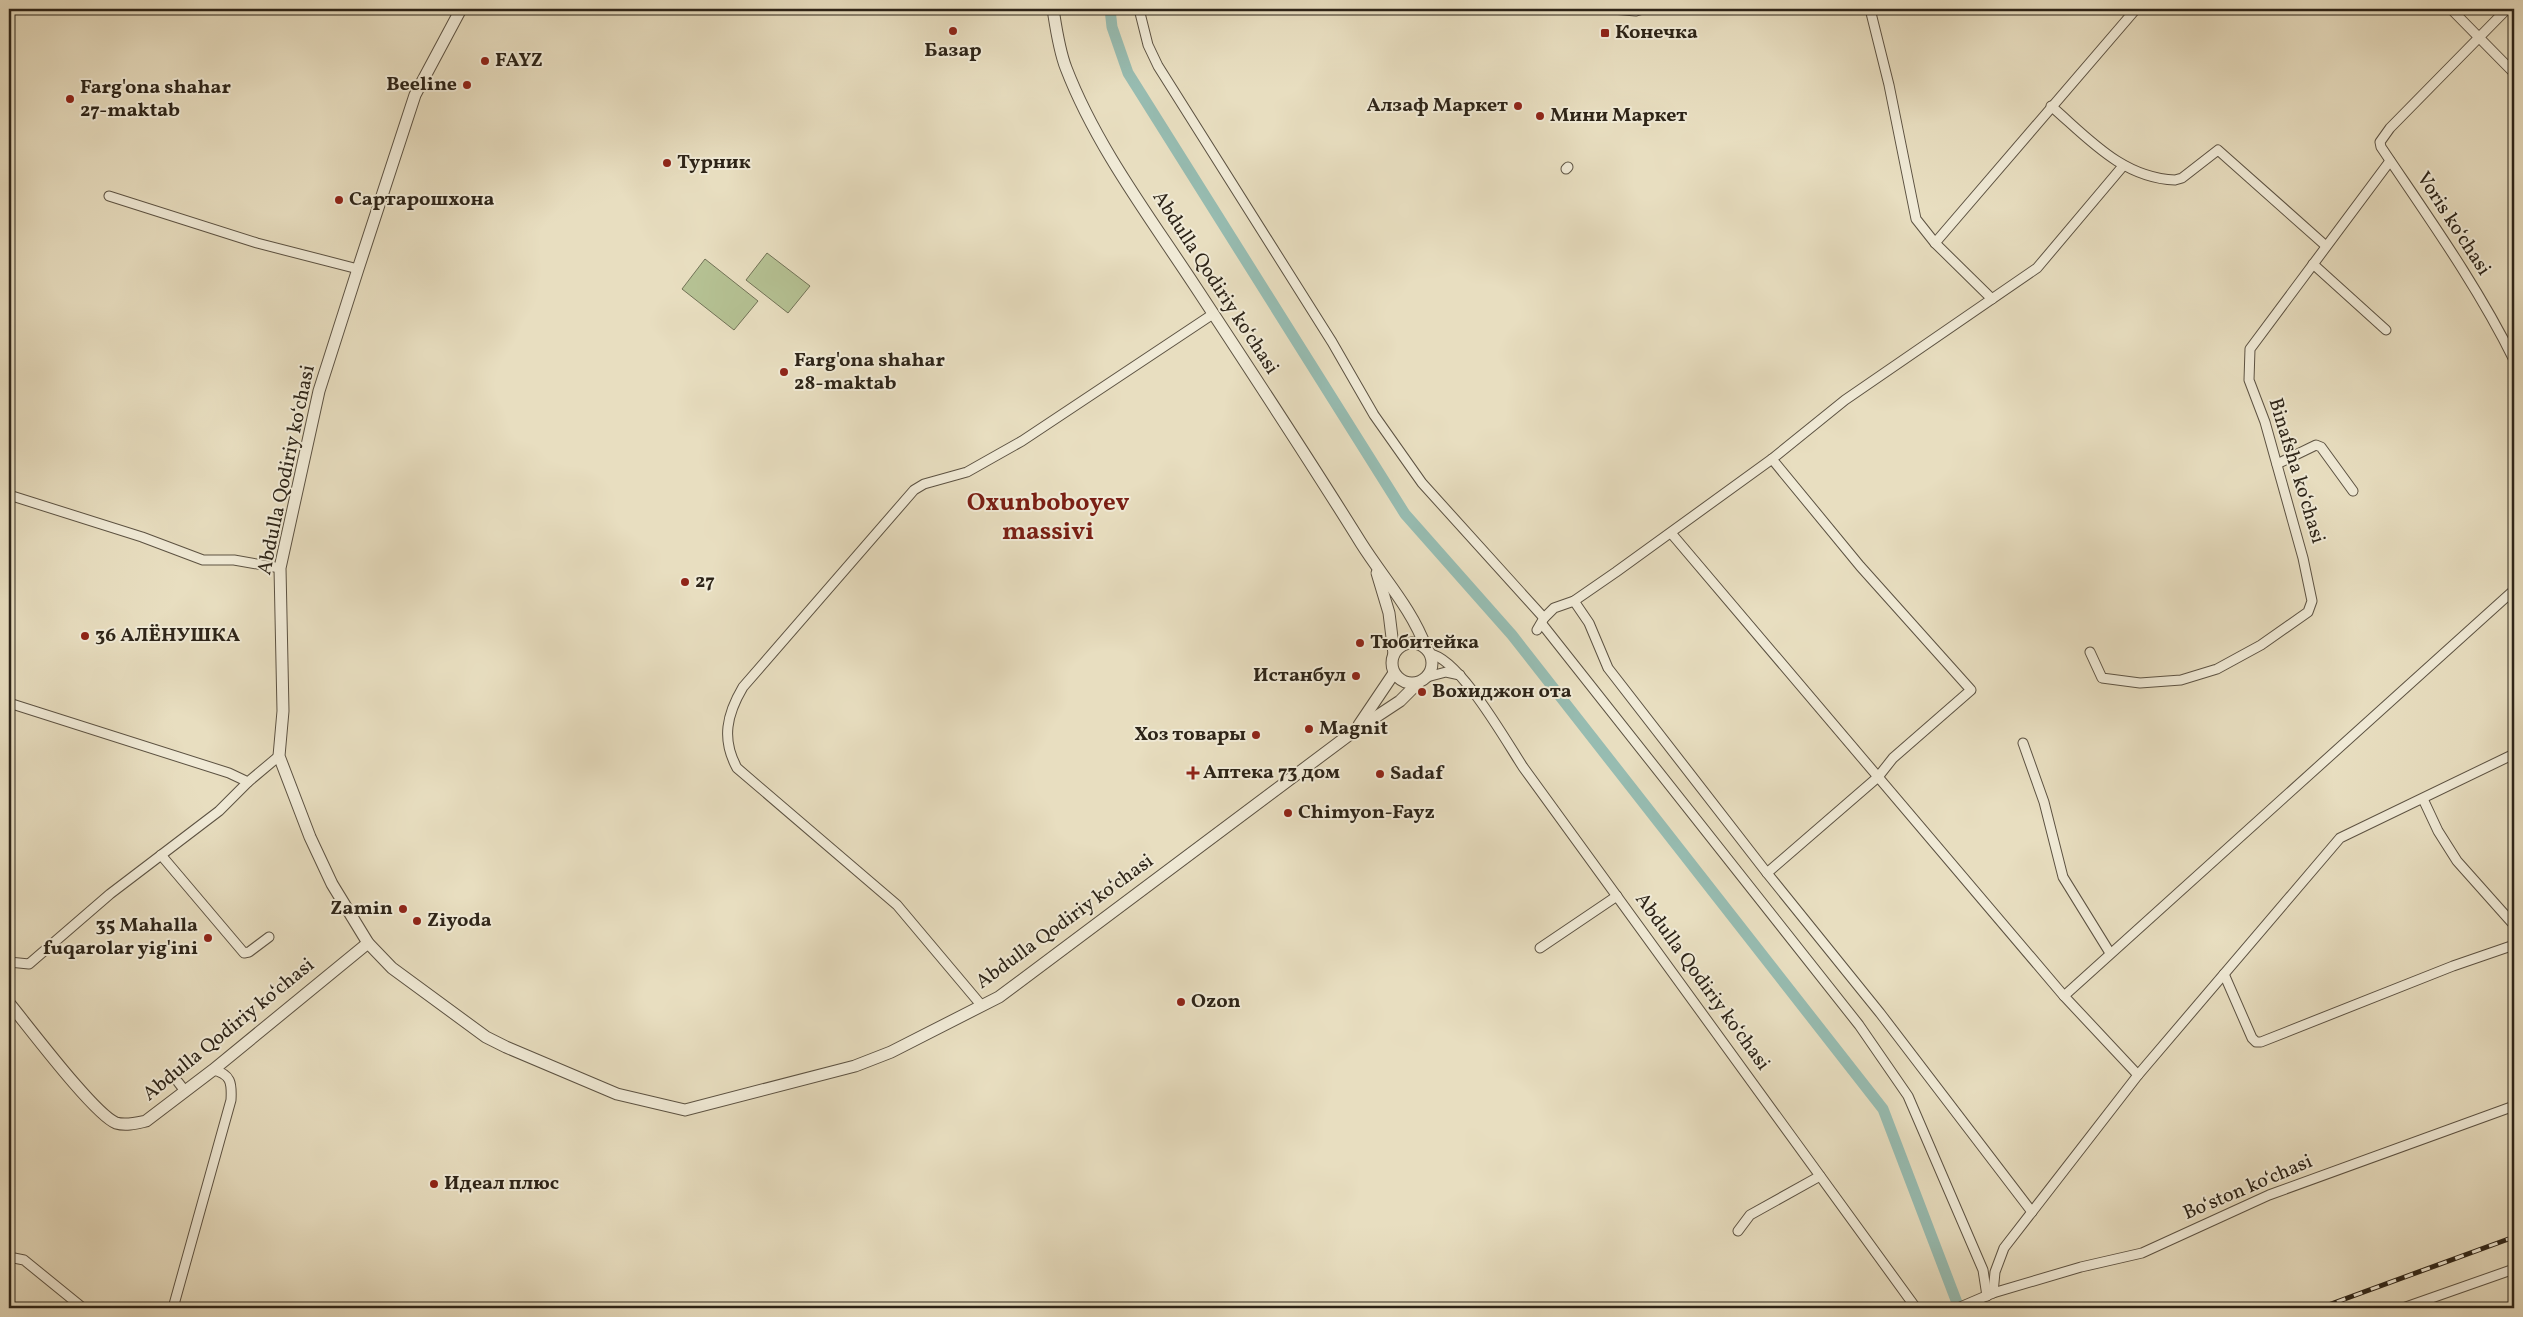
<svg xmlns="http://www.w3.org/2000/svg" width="2523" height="1317" font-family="Vollkorn,serif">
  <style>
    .green { fill: #b5c193; stroke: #717256 }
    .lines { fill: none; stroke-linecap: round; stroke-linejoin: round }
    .canal { stroke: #97bcb1; stroke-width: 11 }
    .minor-casing { stroke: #5c5242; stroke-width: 11 }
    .tertiary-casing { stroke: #5c5242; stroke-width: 13 }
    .minor { stroke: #f0ead6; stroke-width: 9 }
    .tertiary { stroke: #f0ead6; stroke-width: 11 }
    .rail-casing { stroke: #2d2418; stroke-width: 5 }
    .rail { stroke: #f0ead6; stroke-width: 3; stroke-dasharray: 9; stroke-linecap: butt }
    .poi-dot { fill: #8f2418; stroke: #f0ead6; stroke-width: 2 }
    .labels { text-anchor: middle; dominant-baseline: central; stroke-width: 4; stroke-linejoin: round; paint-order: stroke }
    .poi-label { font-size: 20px; font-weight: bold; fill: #2d2418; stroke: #f0ead6; text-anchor: start }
    .street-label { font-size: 20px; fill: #2d2418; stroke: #f0ead6 }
    .district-label { font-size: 25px; font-weight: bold; fill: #7a1f14; stroke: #f0ead6 }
  </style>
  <rect width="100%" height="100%" fill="#e8dec0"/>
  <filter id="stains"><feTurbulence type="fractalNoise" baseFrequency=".004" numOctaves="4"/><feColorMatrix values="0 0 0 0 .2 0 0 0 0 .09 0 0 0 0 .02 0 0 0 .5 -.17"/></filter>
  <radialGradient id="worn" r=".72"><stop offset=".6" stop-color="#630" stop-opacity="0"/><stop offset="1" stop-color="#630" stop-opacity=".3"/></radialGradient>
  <g class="green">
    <path d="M767 253 810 286 788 313 746 280Z"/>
    <path d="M705 259 758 301 734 330 682 289Z"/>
  </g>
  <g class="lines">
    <g class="canal">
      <path d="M1110 9 1112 27 1128 73 1405 514 1512 635 1883 1109 1959 1308"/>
      <path d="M2506 1308 2514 1305"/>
    </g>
    <defs>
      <g id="minor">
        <path d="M1139 9 1148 45 1158 66 1332 342 1374 415 1422 483 1544 618"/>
        <path d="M1612 9 1636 11 1643 9"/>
        <path d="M1870 9 1889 85 1916 219 1935 243 1992 299"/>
        <path d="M2451 9 2514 73"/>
        <path d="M2507 9 2390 128 2380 142 2381 147C2428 217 2477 285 2514 360"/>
        <path d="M2051 106C2088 138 2122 178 2175 180L2182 178 2218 150 2326 246"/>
        <path d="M1566 169 1568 167"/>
        <path d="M109 196 257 243 358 269"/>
        <path d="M1935 243 2136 9"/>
        <path d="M2313 264 2386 330"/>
        <path d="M2277 464 2316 445 2321 447 2353 491"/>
        <path d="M9 495 142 537 203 560H234L280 568"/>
        <path d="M1671 533 2064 996"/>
        <path d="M1574 601 1589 623 1608 668 1767 873 1880 1013 2032 1212"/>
        <path d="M1542 624 1859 1025 1908 1096 1983 1270 1987 1296"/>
        <path d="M1537 630 1544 618 1554 608 1574 601 1616 572 1772 459 1845 400 2037 268 2123 166"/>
        <path d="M2090 652 2102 678 2140 683 2181 680 2217 669 2261 645 2308 612 2312 601 2303 558 2265 422 2249 380 2250 349 2390 161"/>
        <path d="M1430 654C1459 658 1506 741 1523 767L1916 1308"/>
        <path d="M1427 677 1446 672 1460 675"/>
        <path d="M9 703 229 773 248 782 279 756"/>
        <path d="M2023 743 2044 802 2063 877 2110 953"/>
        <path d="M2423 799 2438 831 2457 861 2514 925"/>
        <path d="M161 855 244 953 249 952 269 937"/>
        <path d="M1767 873 1878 777 1893 758 1971 690 1860 566 1772 459"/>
        <path d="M1540 948 1617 896"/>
        <path d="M9 962 29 964 110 894 219 811 248 782"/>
        <path d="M2224 974 2252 1038 2256 1042H2261L2453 966 2514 945"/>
        <path d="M982 1006 897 905 737 768C721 739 727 714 743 687L914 490 924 484 967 472 1022 441 1213 314"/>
        <path d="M2138 1075 2064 996 2514 590"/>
        <path d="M178 1082 185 1091"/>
        <path d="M1738 1231 1750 1215 1820 1176"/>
        <path d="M9 1257 24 1260 83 1308"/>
        <path d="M1993 1293 1995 1272 2004 1248 2138 1075 2340 838 2514 754"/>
        <path d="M173 1308 231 1100C232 1083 231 1074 213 1070"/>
        <path d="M1958 1308 1993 1293 2081 1267 2142 1253 2269 1195 2514 1106"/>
        <path d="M2403 1308 2514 1269"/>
      </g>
      <g id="tertiary">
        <path d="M461 9 415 95 358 269 319 391 280 568 283 711 279 756 310 837 332 884 368 943 392 968 486 1037 506 1047 617 1094 685 1110 855 1066 891 1052 999 997 1353 732 1400 701 1418 683"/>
        <path d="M1053 9C1056 28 1059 50 1066 68 1096 146 1149 216 1195 286 1251 371 1307 456 1361 543 1383 578 1412 609 1426 648"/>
        <path d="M1377 573 1389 613 1394 654"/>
        <circle cx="1412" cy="663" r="20"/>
        <path d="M1359 725 1394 673"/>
        <path d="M9 1003C28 1026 94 1114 116 1123 126 1126 137 1123 146 1121L213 1070 368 943"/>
      </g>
    </defs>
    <use href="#minor" class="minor-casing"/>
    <use href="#tertiary" class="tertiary-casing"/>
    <use href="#minor" class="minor"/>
    <use href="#tertiary" class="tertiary"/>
    <defs>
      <path id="rail" d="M2320 1308 2514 1237"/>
    </defs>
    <use href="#rail" class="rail-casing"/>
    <use href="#rail" class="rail"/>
  </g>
  <g class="poi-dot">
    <circle cx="953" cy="31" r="5"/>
    <rect x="1600" y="28" width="10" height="10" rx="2.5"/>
    <circle cx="485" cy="61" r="5"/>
    <circle cx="467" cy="85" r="5"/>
    <circle cx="70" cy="99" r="5"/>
    <circle cx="1518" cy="106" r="5"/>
    <circle cx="1540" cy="116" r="5"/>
    <circle cx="667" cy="163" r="5"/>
    <circle cx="339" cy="200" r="5"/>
    <circle cx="784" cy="372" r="5"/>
    <circle cx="685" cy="582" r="5"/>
    <circle cx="85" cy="636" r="5"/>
    <circle cx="1360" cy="643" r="5"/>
    <circle cx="1356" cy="676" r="5"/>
    <circle cx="1422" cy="692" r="5"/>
    <circle cx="1309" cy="729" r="5"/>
    <circle cx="1256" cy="735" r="5"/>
    <path d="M1190.5 765.5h5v5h5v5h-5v5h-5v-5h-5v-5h5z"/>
    <circle cx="1380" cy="774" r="5"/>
    <circle cx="1288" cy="813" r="5"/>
    <circle cx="403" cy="909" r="5"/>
    <circle cx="417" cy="921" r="5"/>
    <circle cx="208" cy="938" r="5"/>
    <circle cx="1181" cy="1002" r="5"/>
    <circle cx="434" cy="1184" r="5"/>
  </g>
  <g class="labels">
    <g class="poi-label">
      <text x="1615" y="33">Конечка</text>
      <text x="953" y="51" text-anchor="middle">Базар</text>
      <text x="495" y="61">FAYZ</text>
      <text x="457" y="85" text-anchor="end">Beeline</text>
      <text x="80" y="88">Farg'ona shahar<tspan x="80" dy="23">27-maktab</tspan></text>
      <text x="1508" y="106" text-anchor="end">Алзаф Маркет</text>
      <text x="1550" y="116">Мини Маркет</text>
      <text x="677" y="163">Турник</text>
      <text x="349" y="200">Сартарошхона</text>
      <text x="794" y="361">Farg'ona shahar<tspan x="794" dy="23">28-maktab</tspan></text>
      <text x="695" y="582">27</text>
      <text x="95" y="636">36 АЛЁНУШКА</text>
      <text x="1370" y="643">Тюбитейка</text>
      <text x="1346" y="676" text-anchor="end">Истанбул</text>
      <text x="1432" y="692">Вохиджон ота</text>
      <text x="1319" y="729">Magnit</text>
      <text x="1246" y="735" text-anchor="end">Хоз товары</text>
      <text x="1203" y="773">Аптека 73 дом</text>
      <text x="1390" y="774">Sadaf</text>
      <text x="1298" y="813">Chimyon-Fayz</text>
      <text x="393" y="909" text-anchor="end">Zamin</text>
      <text x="427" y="921">Ziyoda</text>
      <text x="198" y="926" text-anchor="end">35 Mahalla<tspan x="198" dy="23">fuqarolar yig'ini</tspan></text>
      <text x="1191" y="1002">Ozon</text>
      <text x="444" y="1184">Идеал плюс</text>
    </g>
    <g class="street-label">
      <text transform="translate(2453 224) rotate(57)">Voris koʻchasi</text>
      <text transform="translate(1215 283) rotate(57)">Abdulla Qodiriy koʻchasi</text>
      <text transform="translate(287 470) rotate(-78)">Abdulla Qodiriy koʻchasi</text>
      <text transform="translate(2296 471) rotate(73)">Binafsha koʻchasi</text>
      <text transform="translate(1065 922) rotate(-36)">Abdulla Qodiriy koʻchasi</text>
      <text transform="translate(1702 982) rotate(54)">Abdulla Qodiriy koʻchasi</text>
      <text transform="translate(229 1030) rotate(-39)">Abdulla Qodiriy koʻchasi</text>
      <text transform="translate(2248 1188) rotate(-23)">Boʻston koʻchasi</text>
    </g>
    <g class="district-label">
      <text x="1048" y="503">Oxunboboyev<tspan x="1048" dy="29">massivi</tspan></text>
    </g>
  </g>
  <rect width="2523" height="1317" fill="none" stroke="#e8dec0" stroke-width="30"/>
  <rect x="10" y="10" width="2503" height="1297" fill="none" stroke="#2d2418" stroke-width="2.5"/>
  <rect x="15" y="15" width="2493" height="1287" fill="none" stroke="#2d2418"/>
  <rect width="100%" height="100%" filter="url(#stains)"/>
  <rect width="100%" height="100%" fill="url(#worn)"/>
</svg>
